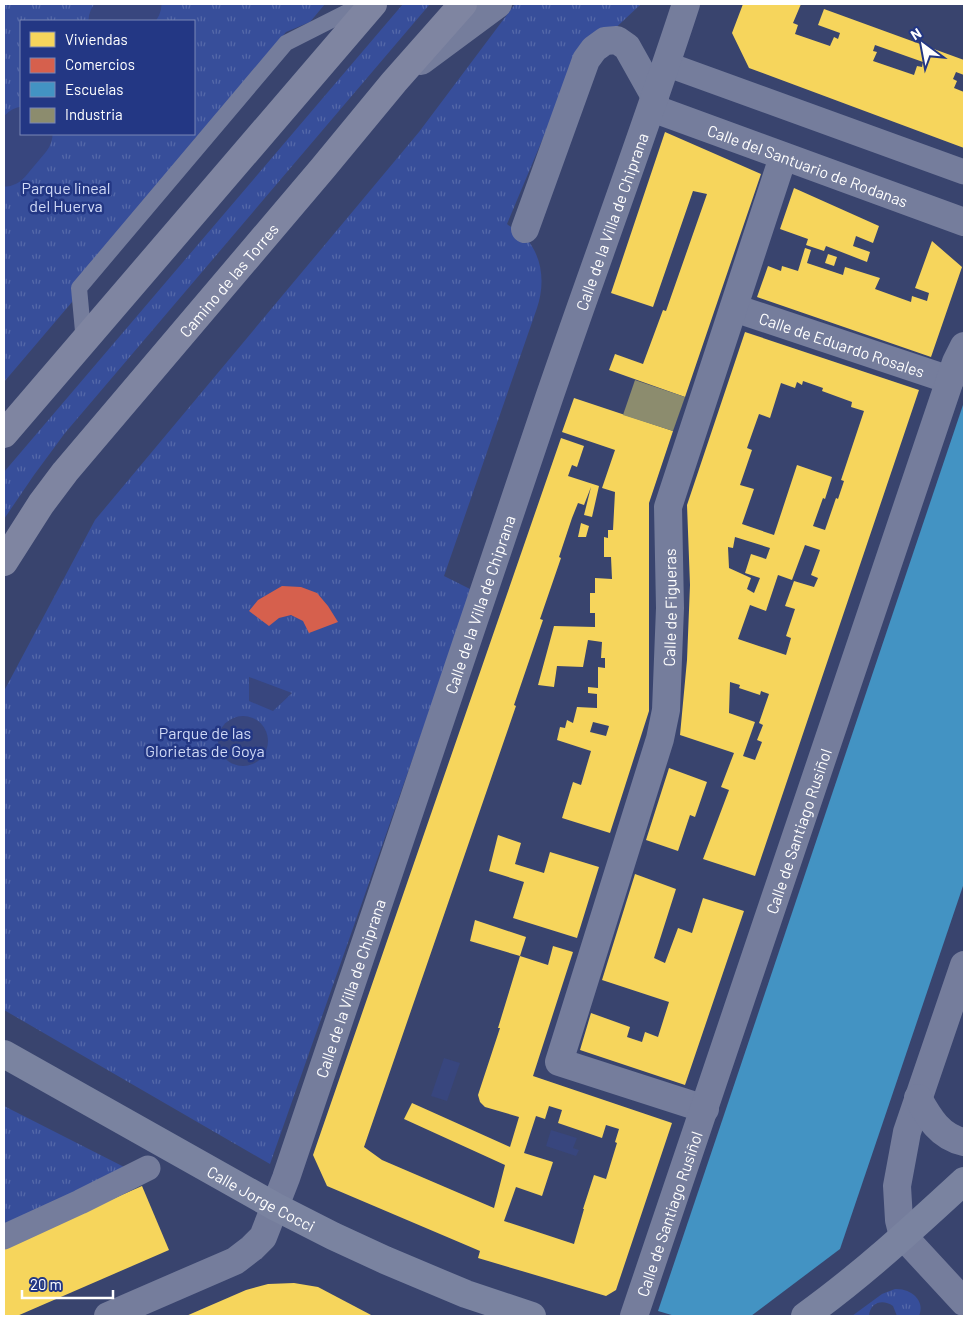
<svg xmlns="http://www.w3.org/2000/svg" width="968" height="1320" font-family="Barlow,sans-serif">
  <style>
    .grass { fill: url(#grass-tufts); fill-rule: evenodd }
    .water { fill: #38467e }
    .homes { fill: #f6d55c; fill-rule: evenodd }
    .shops { fill: #d6604d }
    .schools { fill: #4393c3 }
    .industry { fill: #8c8c6e }
    .lines { fill: none; stroke-linecap: round; stroke-linejoin: round }
    .river { stroke: #38467e; stroke-width: 55 }
    .service { stroke: #757d9c; stroke-width: 16 }
    .pedestrian { stroke: #757d9c; stroke-width: 25 }
    .minor { stroke: #757d9c; stroke-width: 28 }
    .secondary { stroke: #7a83a0; stroke-width: 28 }
    .primary { stroke: #7f85a1; stroke-width: 28 }
    .labels { text-anchor: middle; dominant-baseline: central; stroke-width: 5; stroke-linejoin: round; paint-order: stroke }
    .street-label { font-size: 16px; fill: #fff; stroke: #233784 }
    .park-label { font-size: 16px; fill: #d0d9f6; stroke: #233784 }
  </style>
  <defs>
    <pattern id="grass-tufts" width="24" height="20" patternUnits="userSpaceOnUse" patternTransform="scale(1.25)"><rect width="24" height="20" fill="#374e9a"/><path d="M3 7l-1-3M5 7V3M7 7l1-3M15 17l-1-3M17 17v-4M19 17l1-3" fill="none" stroke="#5569a9"/></pattern>
  </defs>
  <rect width="100%" height="100%" fill="#39446e"/>
  <g class="grass">
    <path d="M4 4H325L310 22 286 32 75 283 72 302 4 382ZM21 21H194V134H21Z"/>
    <path d="M403 4H430L65 433 34 475 4 519V472Z"/>
    <path d="M515 4H641L572 69 507 224C513 229 520 233 526 238 543 258 545 284 537 308L444 576 472 590 270 1164 4 1010V691L95 520 419 132Z"/>
    <path d="M4 1106 134 1172 4 1230Z"/>
    <path d="M895 1289C910 1288 926 1300 919 1316H897L893 1306C883 1299 870 1302 869 1316H852L882 1294Z"/>
  </g>
  <g class="water">
    <path d="M249 677 292 693 273 711 249 701Z"/>
    <circle cx="243" cy="741" r="25"/>
    <path d="M444 1058 460 1063 447 1101 431 1096Z"/>
    <path d="M551 1130 577 1138 573 1148 579 1150 576 1156 546 1146Z"/>
  </g>
  <g class="homes">
    <path d="M743 4H801L793 23 798 25 795 34 830 46 834 37 838 39 840 33 818 25 824 9 964 60V75L956 72 953 79 957 81 954 88 964 92V148L749 68 732 33ZM875 45 923 62 922 67 917 66 914 75 873 61 877 52 873 51Z"/>
    <path d="M665 132 761 174 685 397 609 370 615 354 643 364 663 310 666 311 707 194 693 191 653 307 611 293Z"/>
    <path d="M794 188 879 226 873 243 856 236 853 246 870 252 867 262 826 246 824 251 806 245 808 239 780 229Z"/>
    <path d="M932 241 962 267 931 357 757 297 768 266 781 271 782 266 798 271 805 248 811 250 807 263 843 275 845 267 880 278 875 289 911 302 912 296 927 301 929 293 915 288Z"/>
    <path d="M828 254 837 257 834 266 825 263Z"/>
    <path d="M745 332 919 390 755 876 703 859 729 790 721 787 734 753 680 735 687 660 690 585 687 505ZM803 381 823 388 822 391 852 402 851 407 864 411 841 480 844 481 838 499 836 498 825 530 813 526 823 498 825 499 832 477 797 465 774 535 742 524 754 489 740 485 752 450 747 448 759 414 770 418 781 383 795 388 797 382 802 385ZM735 537 770 548 766 559 751 554 745 573 760 578 754 593 747 589 751 578 729 568 728 547 733 548ZM805 545 820 550 811 575 818 578 814 587 794 581 785 606 795 609 786 636 791 638 786 655 738 639 750 605 766 611 778 575 792 580ZM730 682 740 685 739 688 760 695 761 691 769 694 759 723 763 725 757 740 762 742 755 760 743 756 755 722 729 713Z"/>
    <path d="M574 398 673 431 649 503V711L610 833 562 818 573 782 581 785 591 751 557 740 560 727 565 728 567 720 573 723 577 707 597 708V694L588 693V687L598 688V667L605 668V658H601L602 642 588 640 583 667 557 666 554 687 538 685 554 626 595 627V613H590V593H595V578L612 579 611 557H604V537L608 538V530H613L615 492 602 488 615 450 562 432ZM593 722 609 726 606 736 590 732Z"/>
    <path d="M561 438 584 446 577 467 572 465 568 476 599 486 592 517 584 515 591 487 584 505 578 503 572 518 559 557 561 558 540 619 543 620 514 705 516 706 364 1147 382 1160 494 1208 505 1165 404 1119 412 1103 510 1147 519 1117 485 1107 480 1102 478 1095 500 1028H498L520 956 548 965 553 946 573 952 533 1076 672 1123 616 1290 606 1296 478 1258 480 1251 327 1186 313 1155ZM549 1106 562 1110 558 1123 602 1138 606 1125 619 1129 615 1142 617 1143 606 1179 594 1175 583 1209H584L574 1244 504 1221 516 1187 542 1196 553 1162 524 1153 536 1116 545 1119Z"/>
    <path d="M581 523 589 526 586 537H578Z"/>
    <path d="M669 768 707 782 695 817 690 815 678 851 646 840Z"/>
    <path d="M498 835 521 843 515 864 544 873 550 852 599 867 577 938 513 918 524 882 489 871Z"/>
    <path d="M635 874 676 889 654 958 665 963 678 928 692 933 703 898 744 911 685 1085 580 1050 591 1013 630 1027 627 1037 642 1042 645 1032 658 1037 669 1002 602 980Z"/>
    <path d="M475 920 526 937 520 956 470 941Z"/>
    <path d="M142 1186 169 1250 17 1316H4V1247Z"/>
    <path d="M294 1283 318 1287 373 1316H186L246 1290 268 1284Z"/>
  </g>
  <path class="shops" d="M282 586 301 587 317 593 328 606 338 622 309 633 303 621 291 615 279 618 269 626 249 611 258 600Z"/>
  <path class="schools" d="M964 402V883L840 1249 751 1316H675L658 1311Z"/>
  <path class="industry" d="M635 380 685 397 673 431 623 415Z"/>
  <g class="lines">
    <g class="river">
      <path d="M116 21 134 4"/>
      <path d="M4 159 25 134"/>
    </g>
    <path class="service" d="M84 342 79 288 286 43 363 4"/>
    <g class="pedestrian">
      <path d="M666 64 964 172"/>
      <path d="M4 1237 80 1202 148 1168"/>
    </g>
    <g class="minor">
      <path d="M421 61 498 4"/>
      <path id="s1" d="M652 108 964 222"/>
      <path d="M525 229 586 60 594 49 605 41 617 40 627 47 655 97"/>
      <path id="s2" d="M734 308 950 380"/>
      <path d="M964 965 907 1132 897 1186 899 1220 903 1236 964 1302"/>
      <path d="M918 1098C929 1118 940 1137 964 1142"/>
      <path id="s3" d="M705 1109 559 1062 660 739 666 710 670 608 668 507 783 157"/>
      <path id="s4" d="M108 1316 235 1261 252 1248 263 1237 286 1178C373 918 461 658 549 398 594 267 643 136 686 4"/>
      <path id="s5" d="M634 1316 956 362 964 346"/>
    </g>
    <g class="secondary">
      <path id="s6" d="M4 1054 276 1207 333 1236 385 1260 466 1294 532 1316"/>
      <path d="M805 1316C862 1275 913 1228 964 1181"/>
    </g>
    <g class="primary">
      <path d="M4 434 373 4"/>
      <path id="s7" d="M4 562 41 504 65 472 323 168 394 82 463 4"/>
    </g>
  </g>
  <g class="labels">
    <g class="street-label">
      <text stroke="none"><textPath href="#s1" startOffset="166">Calle del Santuario de Rodanas</textPath></text>
      <text stroke="none"><textPath href="#s4" startOffset="1249">Calle de la Villa de Chiprana</textPath></text>
      <text stroke="none"><textPath href="#s7" startOffset="361">Camino de las Torres</textPath></text>
      <text stroke="none"><textPath href="#s2" startOffset="114">Calle de Eduardo Rosales</textPath></text>
      <text stroke="none"><textPath href="#s4" startOffset="844">Calle de la Villa de Chiprana</textPath></text>
      <text stroke="none"><textPath href="#s3" startOffset="624">Calle de Figueras</textPath></text>
      <text stroke="none"><textPath href="#s5" startOffset="512">Calle de Santiago Rusiñol</textPath></text>
      <text stroke="none"><textPath href="#s4" startOffset="439">Calle de la Villa de Chiprana</textPath></text>
      <text stroke="none"><textPath href="#s6" startOffset="295">Calle Jorge Cocci</textPath></text>
      <text stroke="none"><textPath href="#s5" startOffset="108">Calle de Santiago Rusiñol</textPath></text>
    </g>
    <g class="park-label">
      <text x="66" y="187">Parque lineal<tspan x="66" dy="18">del Huerva</tspan></text>
      <text x="205" y="732">Parque de las<tspan x="205" dy="18">Glorietas de Goya</tspan></text>
    </g>
  </g>
  <rect width="968" height="1320" fill="none" stroke="#ffffff" stroke-width="10"/>
  <rect x="20" y="20" width="175" height="115" fill="#233784" stroke="#7b87b5"/>
  <rect x="30" y="32" width="25" height="15" fill="#f6d55c" stroke="#7b87b5"/>
  <text x="65" y="45" font-size="15" fill="#ffffff">Viviendas</text>
  <rect x="30" y="58" width="25" height="15" fill="#d6604d" stroke="#7b87b5"/>
  <text x="65" y="70" font-size="15" fill="#ffffff">Comercios</text>
  <rect x="30" y="82" width="25" height="15" fill="#4393c3" stroke="#7b87b5"/>
  <text x="65" y="95" font-size="15" fill="#ffffff">Escuelas</text>
  <rect x="30" y="108" width="25" height="15" fill="#8c8c6e" stroke="#7b87b5"/>
  <text x="65" y="120" font-size="15" fill="#ffffff">Industria</text>
  <g transform="translate(923 45) rotate(328)" stroke="#233784" stroke-width="4" paint-order="stroke">
  <path d="M0-4L9 19L0 12L-9 19Z" fill="#ffffff"/>
  <text y="-8" font-size="14" font-weight="bold" text-anchor="middle" fill="#ffffff">N</text>
  </g>
  <path d="M22 1290v8h91v-8" fill="none" stroke="#ffffff" stroke-width="2.5"/>
  <text x="30" y="1290" font-size="15" fill="#ffffff" stroke="#233784" stroke-width="4" paint-order="stroke">20 m</text>
</svg>
